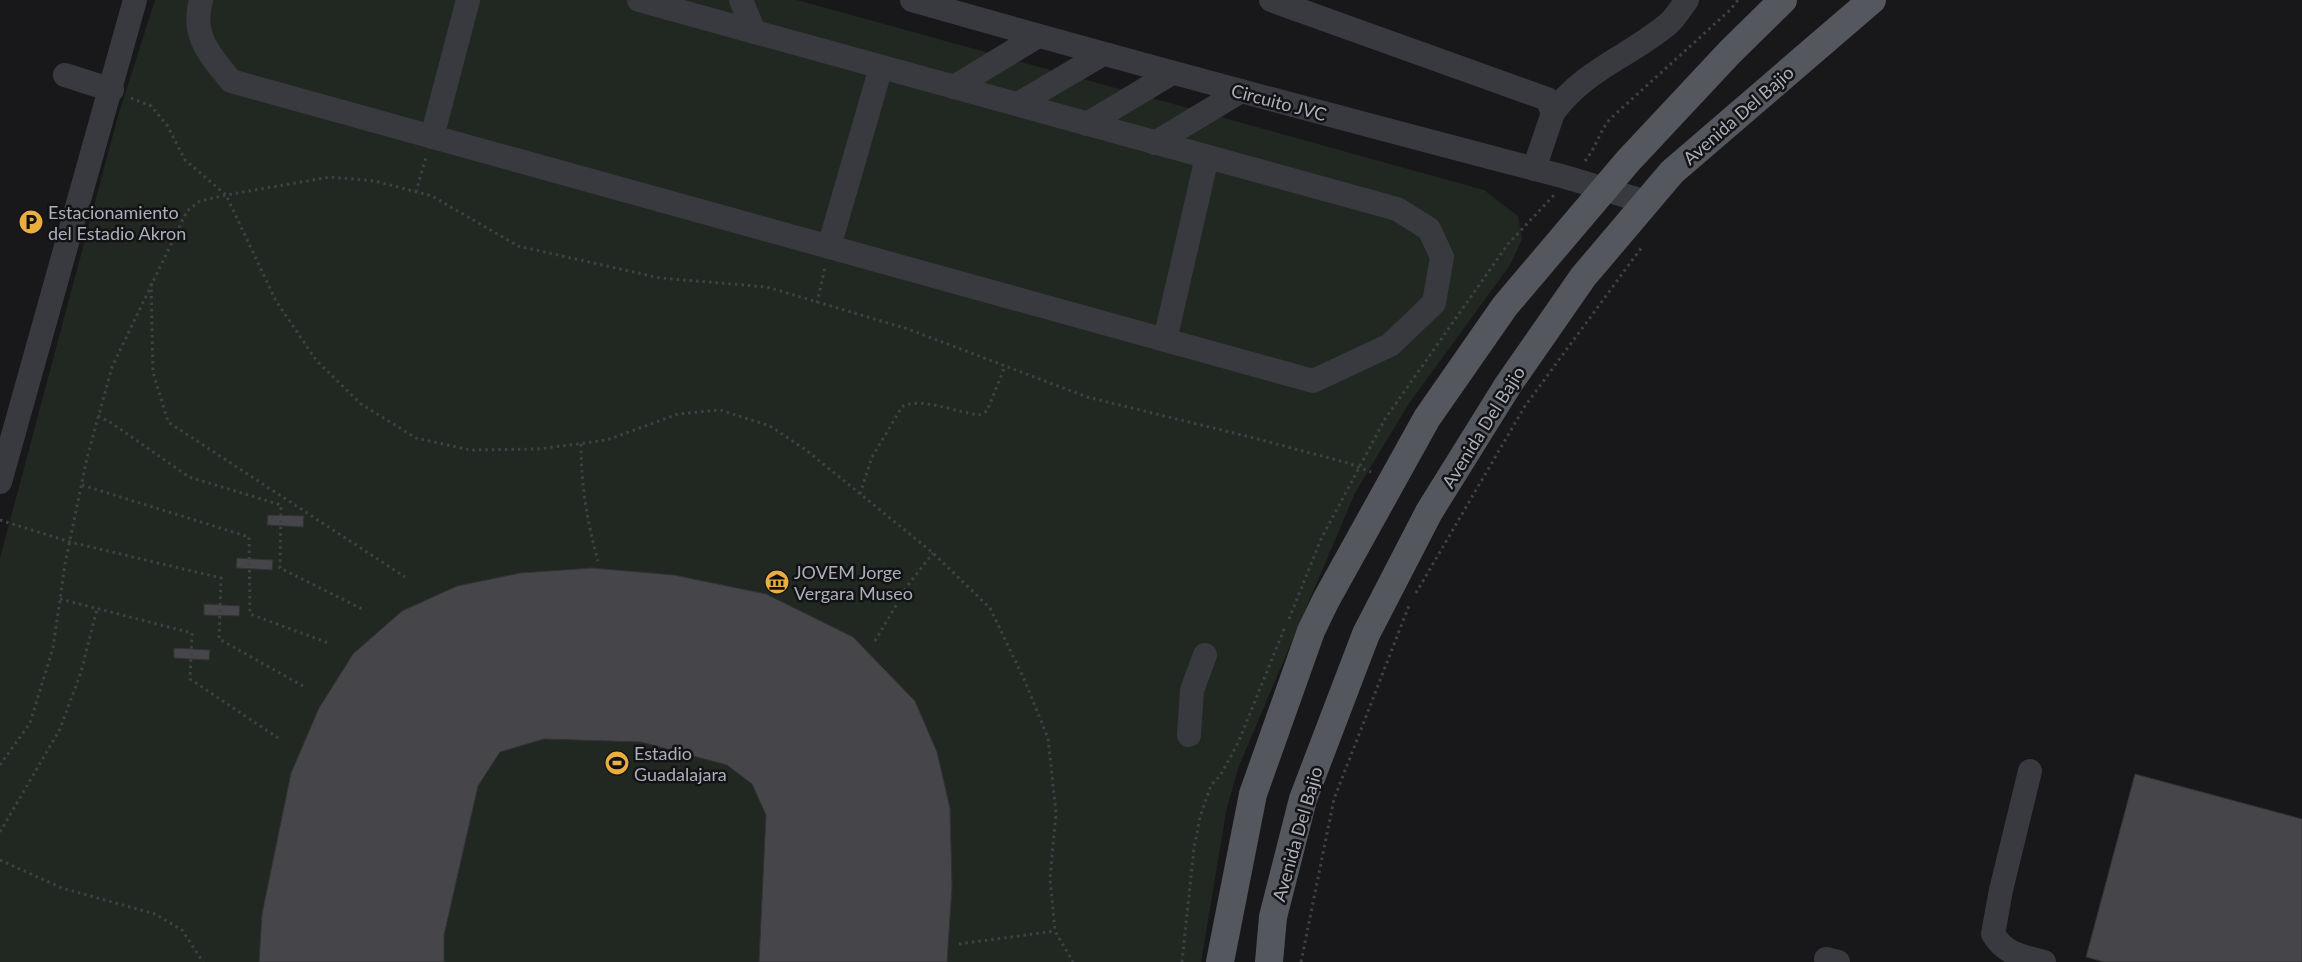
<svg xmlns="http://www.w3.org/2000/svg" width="2302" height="962" font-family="Lato,sans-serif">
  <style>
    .green { fill: #202821 }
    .building { fill: #45454a; stroke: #323236 }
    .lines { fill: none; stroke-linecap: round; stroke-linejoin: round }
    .path { stroke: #3f4146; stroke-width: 3; stroke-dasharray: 2.5 4; stroke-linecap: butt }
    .minor { stroke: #393a3f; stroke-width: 24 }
    .major { stroke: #55575e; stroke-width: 28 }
    .labels { text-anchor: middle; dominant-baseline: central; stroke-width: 5; stroke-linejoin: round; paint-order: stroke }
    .street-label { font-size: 18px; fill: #abafb9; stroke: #131315 }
    .poi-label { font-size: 18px; fill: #abafb9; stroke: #131315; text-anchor: start }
  </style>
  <rect width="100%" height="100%" fill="#18181a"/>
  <path class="green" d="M155 0H797L1484 190 1518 216 1522 239 1510 265 1408 405 1355 493 1239 766 1227 807 1201 962H0V558L118 116Z"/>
  <g class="building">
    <path d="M268 515 304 516 303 527 267 525Z"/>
    <path d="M237 558 273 560 272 570 236 568Z"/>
    <path d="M592 568 674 575 766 594 853 637 915 701 937 752 950 808 952 887 947 962H759L766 815 752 784 727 765 641 742 544 739 500 752 478 786 444 935V962H259L262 914 291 773 319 708 353 654 402 611 457 586 520 573Z"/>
    <path d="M204 604 240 606 239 616 204 615Z"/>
    <path d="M174 648 210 650 209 660 174 658Z"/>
    <path d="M2135 774 2302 819V962H2104L2086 957Z"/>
  </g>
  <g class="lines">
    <g class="path">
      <path d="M131 98 151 106 167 125 185 160 226 195 330 177 375 181 432 196 518 246 660 278 767 287 908 329 1087 397 1254 438 1348 463 1371 472"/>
      <path d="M1585 161C1596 148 1599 132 1610 119L1730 10 1738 0"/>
      <path d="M416 192 426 157"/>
      <path d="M151 283 153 372 168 422 405 577"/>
      <path d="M817 303 825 267"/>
      <path d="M98 416 113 424 189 477 281 505 280 568 362 609"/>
      <path d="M581 444C581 485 587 521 598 561"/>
      <path d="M82 485 249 537 250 614 331 644"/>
      <path d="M860 494 872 457 902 407C918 396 960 413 979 415L987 411 1005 366"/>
      <path d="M0 520 70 542 221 578 219 639 303 686"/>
      <path d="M1416 593 1525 406 1642 247"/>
      <path d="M60 599 192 633 190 679 281 740"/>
      <path d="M1289 619 1321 539 1385 419 1508 244 1554 195"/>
      <path d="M875 641 908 585 933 553"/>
      <path d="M0 765 30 723 53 648 65 564 87 458 112 367 187 211 200 201 226 195 276 301 316 360 361 404 416 438 470 450 538 449 607 440 678 414 720 410 770 426 806 450 933 553 990 608 1024 679 1048 738 1056 813 1050 878 1055 931 1073 962"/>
      <path d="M0 832 60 729 81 672 97 609"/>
      <path d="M0 860 62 888 155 914 182 930 203 962"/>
      <path d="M959 944 1055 931"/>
      <path d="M1182 962 1194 848 1200 817 1211 785 1220 776 1238 743 1285 627"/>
      <path d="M1301 962 1334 799 1410 603"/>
    </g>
    <g class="minor">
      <path d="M201 0C191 36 210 55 231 81L1313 381 1390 345 1434 303 1442 257 1429 229 1397 209 639 0"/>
      <path d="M741 0 754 32"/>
      <path d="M912 0C1125 61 1340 118 1554 174 1585 182 1615 193 1646 202"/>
      <path d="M1271 0 1547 99 1553 113 1534 169"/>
      <path d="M65 75 112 90"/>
      <path d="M954 87 1038 36"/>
      <path d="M1018 104 1103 54"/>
      <path d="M1553 113C1582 71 1630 56 1668 24 1675 18 1681 8 1687 0"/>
      <path d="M1087 124 1172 73"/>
      <path d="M432 137 468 0"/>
      <path d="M1155 143 1241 91"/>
      <path d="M829 247 881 67"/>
      <path d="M1165 340 1207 157"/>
      <path d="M0 482 135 0"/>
      <path d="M1189 735 1192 690 1205 655"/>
      <path d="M2030 771 2001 890 1993 934C2006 955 2022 956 2044 962"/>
      <path d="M1826 959 1838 962"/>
    </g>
    <g class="major">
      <path d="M1220 962 1253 794 1311 631 1326 600 1427 418 1505 306 1628 161 1730 52 1783 0"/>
      <path d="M1269 962 1273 917 1303 799 1366 634 1429 512 1508 385 1583 277 1672 172 1872 0"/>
    </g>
  </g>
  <defs>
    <symbol id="parking-disc" viewBox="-11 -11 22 22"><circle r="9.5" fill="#eaae40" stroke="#131315"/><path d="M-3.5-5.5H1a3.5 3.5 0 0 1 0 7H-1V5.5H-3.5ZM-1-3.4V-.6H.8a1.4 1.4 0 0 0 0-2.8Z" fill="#111"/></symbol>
    <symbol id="museum-disc" viewBox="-11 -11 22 22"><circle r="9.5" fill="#eaae40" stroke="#131315"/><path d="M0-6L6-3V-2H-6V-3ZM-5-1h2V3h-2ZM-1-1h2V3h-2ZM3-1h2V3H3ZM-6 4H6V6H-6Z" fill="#111"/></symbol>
    <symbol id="stadium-disc" viewBox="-11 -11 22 22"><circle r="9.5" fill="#eaae40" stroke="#131315"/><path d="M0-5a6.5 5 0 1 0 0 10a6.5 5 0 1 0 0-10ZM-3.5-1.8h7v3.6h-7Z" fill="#111"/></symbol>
  </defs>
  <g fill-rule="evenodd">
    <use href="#parking-disc" x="17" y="208" width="28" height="28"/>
    <use href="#museum-disc" x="763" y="568" width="28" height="28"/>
    <use href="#stadium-disc" x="603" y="749" width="28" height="28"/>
  </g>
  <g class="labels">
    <g class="street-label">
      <text transform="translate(1279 102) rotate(15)">Circuito JVC</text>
      <text transform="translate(1738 115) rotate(-41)">Avenida Del Bajio</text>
      <text transform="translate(1483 427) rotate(-58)">Avenida Del Bajio</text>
      <text transform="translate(1297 834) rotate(-74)">Avenida Del Bajio</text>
    </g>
    <g class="poi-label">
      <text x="48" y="212">Estacionamiento<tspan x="48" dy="21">del Estadio Akron</tspan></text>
      <text x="794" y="572">JOVEM Jorge<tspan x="794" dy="21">Vergara Museo</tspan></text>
      <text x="634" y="753">Estadio<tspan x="634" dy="21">Guadalajara</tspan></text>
    </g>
  </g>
</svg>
